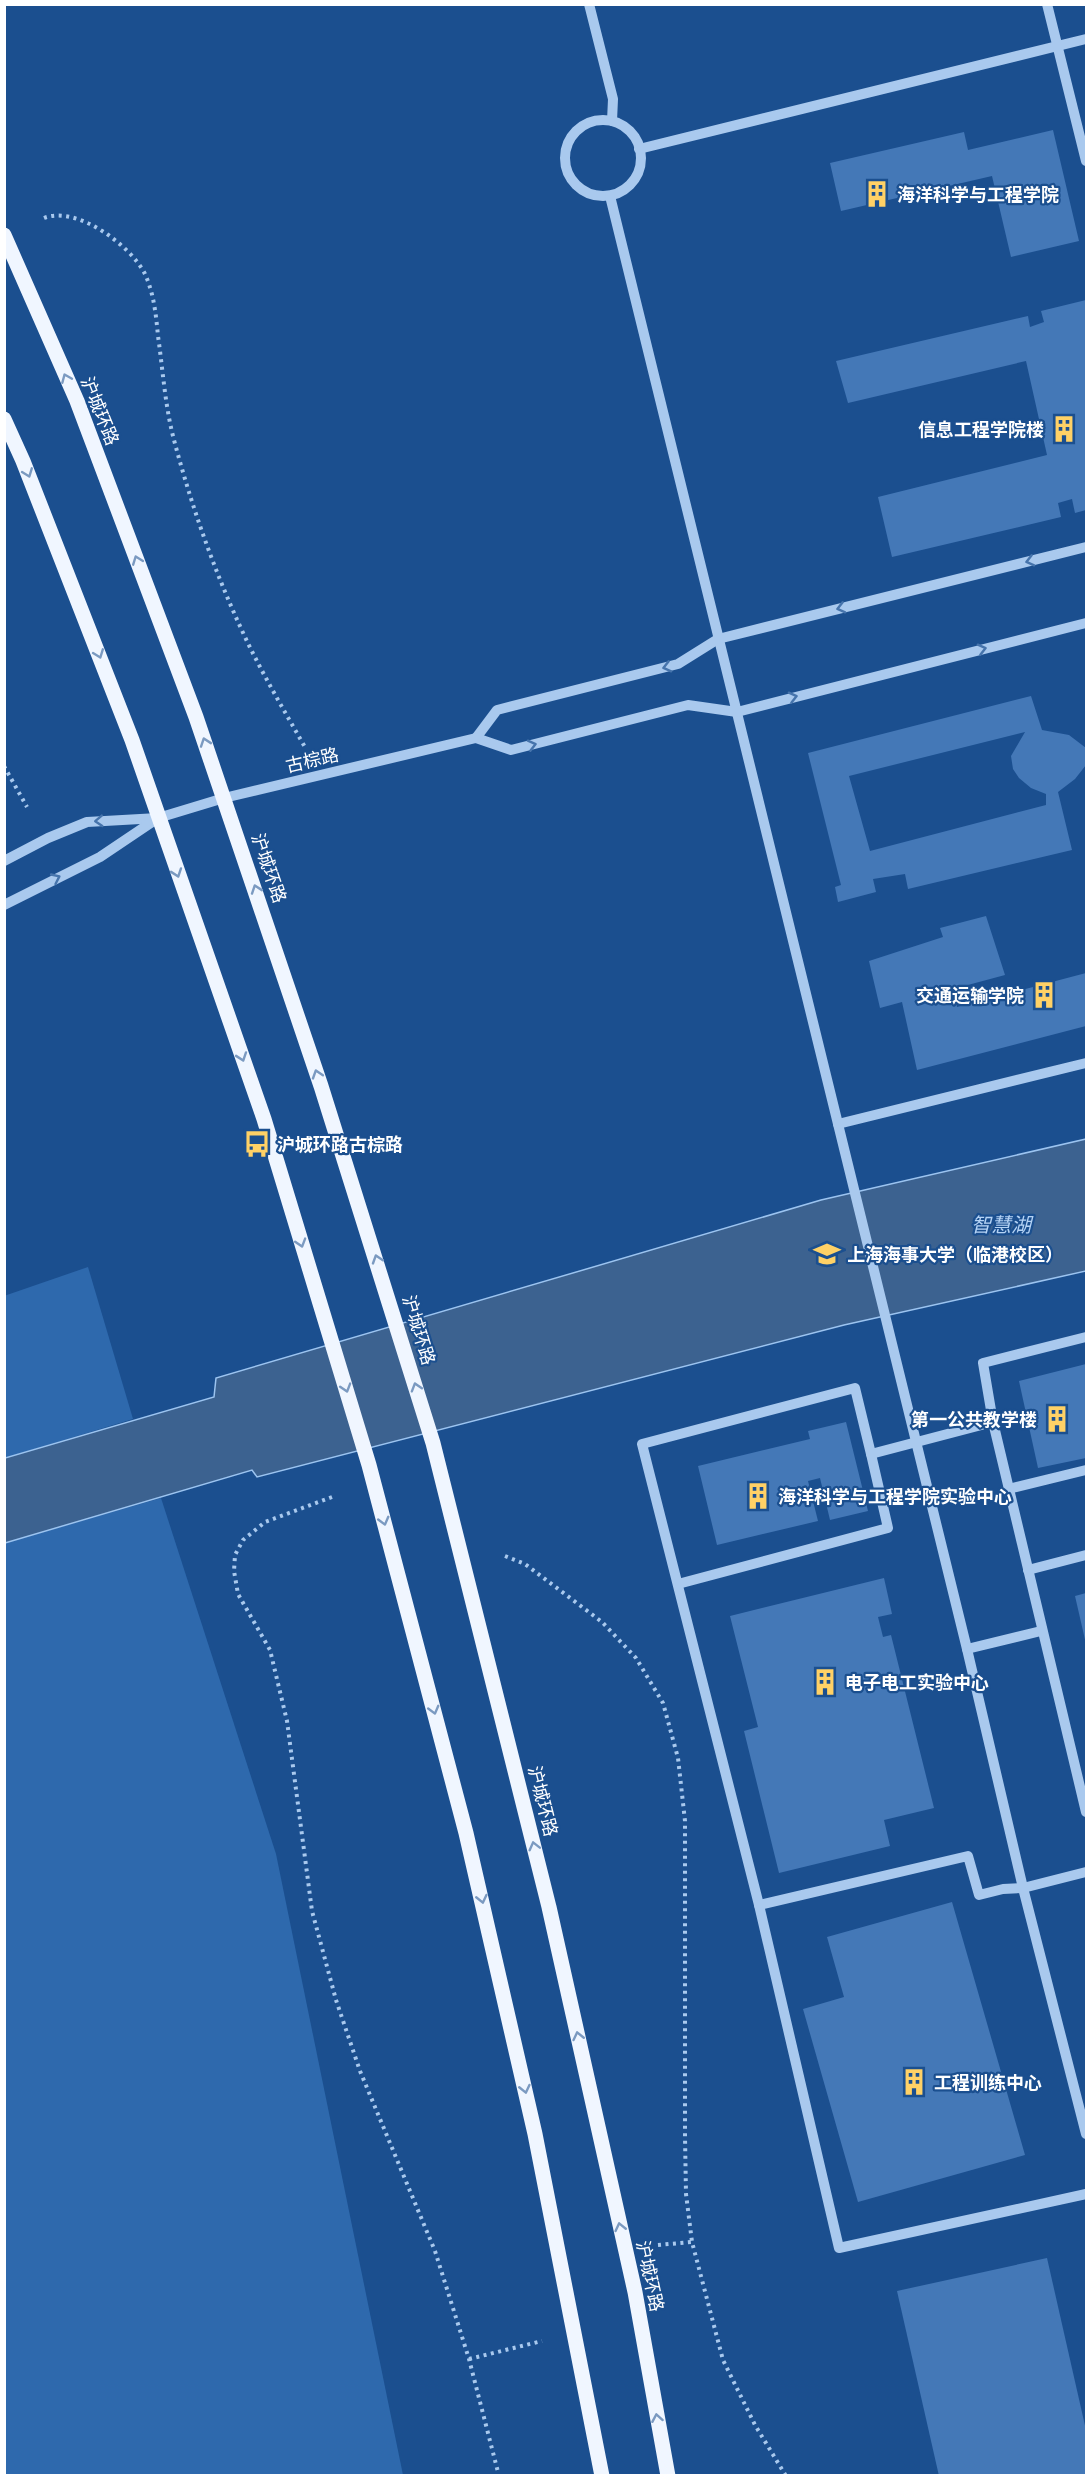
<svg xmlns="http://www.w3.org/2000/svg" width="1091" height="2480" font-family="'Asap Condensed','Noto Sans SC',sans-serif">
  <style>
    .green { fill: #2e69ad }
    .water { fill: #3c6290; stroke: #9cc4f0; stroke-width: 1.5 }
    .building { fill: #4478b7; fill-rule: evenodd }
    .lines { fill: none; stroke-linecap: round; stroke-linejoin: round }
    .path { stroke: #a9c9ee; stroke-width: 4; stroke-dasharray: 3 4.5; stroke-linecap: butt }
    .minor { stroke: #a9c9ee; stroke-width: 10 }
    .major { stroke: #f0f6ff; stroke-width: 15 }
    .oneway { stroke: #7b9ac1 }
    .oneway2 { stroke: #4674ac }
    .labels { text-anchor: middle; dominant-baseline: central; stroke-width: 4.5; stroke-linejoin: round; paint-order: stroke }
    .poi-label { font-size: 18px; font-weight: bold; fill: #fff; stroke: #1b4f8f; text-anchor: start }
    .street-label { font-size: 18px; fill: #fff; stroke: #1b4f8f }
    .water-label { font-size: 20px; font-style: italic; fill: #b5d3f5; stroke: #1b4f8f }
  </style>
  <rect width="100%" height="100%" fill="#1b4f8f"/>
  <g class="green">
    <polygon points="88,1267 133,1419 5,1458 4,1296"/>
    <polygon points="161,1498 276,1854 403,2475 5,2476 5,1543"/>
  </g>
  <polygon class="water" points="1086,1139 1086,1271 844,1325 257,1477 252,1470 5,1543 5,1458 214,1397 216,1378 821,1200"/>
  <g class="building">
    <polygon points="1053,130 1079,241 1011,257 992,176 841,211 830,163 964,132 968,150"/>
    <polygon points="1086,300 1086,510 1075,513 1072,499 1058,503 1061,517 892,557 878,497 1047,455 1026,361 848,403 836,361 1028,316 1030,327 1044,322 1041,311"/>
    <path d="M 1031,696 L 1042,730 L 1069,735 L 1086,748 L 1086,765 L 1075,779 L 1058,792 L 1072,850 L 908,889 L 905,874 L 873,879 L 876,892 L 838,902 L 835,887 L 841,885 L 808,753 ZM 1025,732 L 1011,756 L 1013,769 L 1019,778 L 1031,788 L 1046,794 L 1046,805 L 870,851 L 849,776 Z"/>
    <polygon points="986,916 1005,975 953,989 957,1007 1086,973 1086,1026 917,1070 902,1002 880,1008 869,961 943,937 940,928"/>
    <polygon points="1086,1364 1086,1458 1038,1468 1019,1381"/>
    <polygon points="846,1422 868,1511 830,1520 820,1478 808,1481 818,1521 717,1545 698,1466 810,1439 808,1431"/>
    <polygon points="884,1578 892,1614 878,1617 883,1637 891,1635 934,1808 884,1820 890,1846 779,1873 744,1731 758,1727 730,1616"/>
    <polygon points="1086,1593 1086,1644 1075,1596"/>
    <polygon points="952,1902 1025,2155 858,2202 803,2009 844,1997 827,1937"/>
    <polygon points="1047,2258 1086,2430 1086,2476 939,2476 897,2291"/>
  </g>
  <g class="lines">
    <g class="path">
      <path d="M 44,218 C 77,205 131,246 145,274 C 154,294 156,315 158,336 C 163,371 165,406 174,440 C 192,508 215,573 245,637 C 263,675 285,712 306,749"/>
      <polyline points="4,766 27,807"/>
      <polyline points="332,1497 265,1522 243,1540 235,1555 234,1571 238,1594 270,1650 287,1721 312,1911 336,2000 360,2071 435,2251 469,2359 499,2476"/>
      <polyline points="505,1556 525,1564 602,1622 636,1658 663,1703 678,1758 685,1821 685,2137 686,2194 692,2242 723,2360 755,2425 786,2476"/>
      <polyline points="658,2245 692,2242"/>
      <polyline points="469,2359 542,2341"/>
    </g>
    <g class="minor">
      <polyline points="589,4 613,99 612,121"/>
      <polyline points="1047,4 1086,161"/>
      <circle cx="603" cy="158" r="38"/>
      <polyline points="639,149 1086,39"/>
      <polyline points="610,196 967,1649 1023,1888 1086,2134"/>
      <polyline points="476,738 497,710 678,664 718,639 1086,547"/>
      <polyline points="476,738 511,750 688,705 737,712 1086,623"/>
      <polyline points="4,861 48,838 87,822 158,818 224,798 476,738"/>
      <polyline points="4,905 100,857 158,818"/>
      <polyline points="838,1124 1086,1063"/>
      <polyline points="993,1422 983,1363 1086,1337"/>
      <polyline points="1008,1489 1086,1470"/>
      <polyline points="1028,1570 1086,1555"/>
      <polyline points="678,1584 888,1528 871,1454"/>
      <polyline points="967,1649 1041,1631"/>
      <polyline points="1086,1812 993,1422 871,1454 855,1388 642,1444 759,1905 839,2248 1086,2194"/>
      <polyline points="759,1905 968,1856 979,1895 1003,1889 1023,1888 1086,1872"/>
    </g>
    <g class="major">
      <polyline points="4,235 77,401 196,717 321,1086 433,1443 549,1907 635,2292 668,2476"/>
      <polyline points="4,419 23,461 132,740 264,1119 369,1465 466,1833 535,2134 602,2476"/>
    </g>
  </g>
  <defs><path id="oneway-chevron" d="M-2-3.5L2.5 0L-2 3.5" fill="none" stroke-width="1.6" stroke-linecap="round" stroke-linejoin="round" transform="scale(1.5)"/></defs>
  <g class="oneway">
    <use href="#oneway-chevron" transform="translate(66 378) rotate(-113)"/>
    <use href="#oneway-chevron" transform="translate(28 473) rotate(69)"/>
    <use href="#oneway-chevron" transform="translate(137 560) rotate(-111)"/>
    <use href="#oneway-chevron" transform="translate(99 654) rotate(69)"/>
    <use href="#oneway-chevron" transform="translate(205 742) rotate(-109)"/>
    <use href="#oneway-chevron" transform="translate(177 873) rotate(71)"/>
    <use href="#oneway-chevron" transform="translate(256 889) rotate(-109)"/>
    <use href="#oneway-chevron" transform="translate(242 1057) rotate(71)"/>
    <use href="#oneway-chevron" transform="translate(317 1074) rotate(-108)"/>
    <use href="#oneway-chevron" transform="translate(301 1243) rotate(73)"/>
    <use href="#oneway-chevron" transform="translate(377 1259) rotate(-108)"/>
    <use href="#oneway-chevron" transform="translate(416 1387) rotate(-107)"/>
    <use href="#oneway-chevron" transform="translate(346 1388) rotate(73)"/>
    <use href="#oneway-chevron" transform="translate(384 1521) rotate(75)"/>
    <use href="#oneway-chevron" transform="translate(434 1710) rotate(75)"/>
    <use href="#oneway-chevron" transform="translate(534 1846) rotate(-104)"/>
    <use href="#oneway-chevron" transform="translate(482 1899) rotate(77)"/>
    <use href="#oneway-chevron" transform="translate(578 2036) rotate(-103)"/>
    <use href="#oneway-chevron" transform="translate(525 2089) rotate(77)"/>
    <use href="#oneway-chevron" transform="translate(620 2227) rotate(-103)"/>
    <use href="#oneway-chevron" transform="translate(657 2418) rotate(-100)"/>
  </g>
  <g class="oneway2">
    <use href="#oneway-chevron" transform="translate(1030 561) rotate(166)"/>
    <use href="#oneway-chevron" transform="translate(841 608) rotate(166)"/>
    <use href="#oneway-chevron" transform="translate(982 649) rotate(-14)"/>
    <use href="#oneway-chevron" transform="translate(667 667) rotate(166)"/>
    <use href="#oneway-chevron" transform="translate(793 697) rotate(-14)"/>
    <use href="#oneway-chevron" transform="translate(532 745) rotate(-14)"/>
    <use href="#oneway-chevron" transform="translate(99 821) rotate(177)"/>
    <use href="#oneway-chevron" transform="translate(56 878) rotate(-25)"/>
  </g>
  <defs>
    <symbol id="building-bare" viewBox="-9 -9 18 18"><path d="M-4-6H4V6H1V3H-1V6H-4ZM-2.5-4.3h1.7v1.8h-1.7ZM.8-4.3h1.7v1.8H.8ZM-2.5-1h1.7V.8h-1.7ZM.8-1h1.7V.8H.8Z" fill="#ffd166" stroke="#1b4f8f" stroke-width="2.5" paint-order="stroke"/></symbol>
    <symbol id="bus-bare" viewBox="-9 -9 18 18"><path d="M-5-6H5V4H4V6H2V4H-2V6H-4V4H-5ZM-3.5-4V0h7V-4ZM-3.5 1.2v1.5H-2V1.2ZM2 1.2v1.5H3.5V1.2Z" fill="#ffd166" stroke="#1b4f8f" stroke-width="2.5" paint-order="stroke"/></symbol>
    <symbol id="university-bare" viewBox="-9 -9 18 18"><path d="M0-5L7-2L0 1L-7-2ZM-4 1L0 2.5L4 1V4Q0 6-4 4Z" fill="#ffd166" stroke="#1b4f8f" stroke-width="2.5" paint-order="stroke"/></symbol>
  </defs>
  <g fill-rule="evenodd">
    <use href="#building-bare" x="858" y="175" width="38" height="38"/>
    <use href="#building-bare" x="1045" y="410" width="38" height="38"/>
    <use href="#building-bare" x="1025" y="976" width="38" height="38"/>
    <use href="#bus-bare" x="238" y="1125" width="38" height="38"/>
    <use href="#university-bare" x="808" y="1235" width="38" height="38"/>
    <use href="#building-bare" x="1038" y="1400" width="38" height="38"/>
    <use href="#building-bare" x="739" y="1477" width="38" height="38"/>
    <use href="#building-bare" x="806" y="1663" width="38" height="38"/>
    <use href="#building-bare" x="895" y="2063" width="38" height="38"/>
  </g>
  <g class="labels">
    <g class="poi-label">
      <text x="897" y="194">海洋科学与工程学院</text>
      <text x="1044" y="429" text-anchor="end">信息工程学院楼</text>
      <text x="1024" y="995" text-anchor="end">交通运输学院</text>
      <text x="277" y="1144">沪城环路古棕路</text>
      <text x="847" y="1254">上海海事大学（临港校区）</text>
      <text x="1037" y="1419" text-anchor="end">第一公共教学楼</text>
      <text x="778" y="1496">海洋科学与工程学院实验中心</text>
      <text x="845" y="1682">电子电工实验中心</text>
      <text x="934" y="2082">工程训练中心</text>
    </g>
    <g class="street-label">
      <text transform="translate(100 411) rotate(68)">沪城环路</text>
      <text transform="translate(312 760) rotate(-13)">古棕路</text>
      <text transform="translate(269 868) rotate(71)">沪城环路</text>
      <text transform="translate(419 1330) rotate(73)">沪城环路</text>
      <text transform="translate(543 1801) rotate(76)">沪城环路</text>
      <text transform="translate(650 2276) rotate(78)">沪城环路</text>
    </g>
    <g class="water-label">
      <text x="1001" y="1224">智慧湖</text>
    </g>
  </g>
  <rect width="1091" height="2480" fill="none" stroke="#ffffff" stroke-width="12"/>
</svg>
